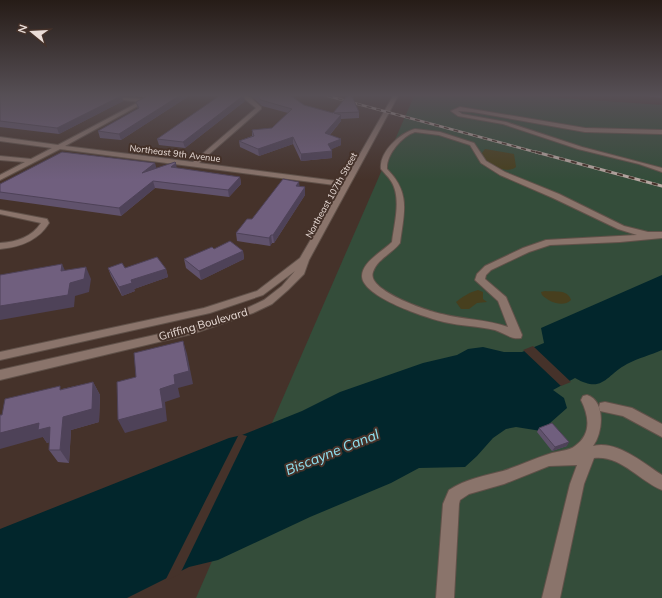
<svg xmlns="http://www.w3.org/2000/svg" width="662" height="598" font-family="Mulish,sans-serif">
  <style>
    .green { fill: #344d3a }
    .sand { fill: #473f1e }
    .water { fill: #02262c }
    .pier { fill: #45322a }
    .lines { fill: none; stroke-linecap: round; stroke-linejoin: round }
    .minor-casing { stroke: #605149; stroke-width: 2 }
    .minor { fill: #8a746b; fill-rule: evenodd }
    .rail-far1-casing { stroke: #b5a6a0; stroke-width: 2.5 }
    .rail-casing { stroke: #b5a6a0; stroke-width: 3 }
    .rail-far1 { stroke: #45322a; stroke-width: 1.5; stroke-dasharray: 5; stroke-linecap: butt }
    .rail { stroke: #45322a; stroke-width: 2; stroke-dasharray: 6; stroke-linecap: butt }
    .wall { fill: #60526c }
    .shaded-wall { fill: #4e4258 }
    .building { fill: #705f7e; stroke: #4e4258 }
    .labels { text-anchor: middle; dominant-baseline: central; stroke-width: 4; stroke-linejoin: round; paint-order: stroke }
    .far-street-label { font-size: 9px; fill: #eaddd8; stroke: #45322a }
    .street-label { font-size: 11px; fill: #eaddd8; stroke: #45322a }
    .near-water-label { font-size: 14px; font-style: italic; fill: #90e1f1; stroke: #45322a }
  </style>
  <rect width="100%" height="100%" fill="#45322a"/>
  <polygon class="green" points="414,96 534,96 662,105 662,598 196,598"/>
  <g class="sand">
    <path d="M 485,149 L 514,154 L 516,167 C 506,175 485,164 482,153 Z"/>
    <path d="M 478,290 L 483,292 L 483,299 L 487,302 L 477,303 L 469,309 L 461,309 L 456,302 C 462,297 470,292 478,290 Z"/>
    <path d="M 545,291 C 554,292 568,289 571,300 C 563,308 549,302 542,295 L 541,292 Z"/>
  </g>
  <path class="water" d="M 662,275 L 662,350 C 651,355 638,358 627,364 C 605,376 603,394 575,378 L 553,390 L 564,398 L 567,408 L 541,431 L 516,427 L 506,429 L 493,438 L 477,456 L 465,467 L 419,468 L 391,483 L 310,517 L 218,560 L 189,567 L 127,598 L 0,598 L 0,529 L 229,438 L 242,435 L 302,411 L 340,392 L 423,363 L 457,355 L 468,349 L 483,347 L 504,352 L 522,352 L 544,343 L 541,328 Z"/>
  <g class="pier">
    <polygon points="533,346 571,382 561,386 523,350"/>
    <polygon points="239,434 247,436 180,574 165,581"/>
  </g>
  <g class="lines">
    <defs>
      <g id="minor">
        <polygon points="96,96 144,99 150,96 156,96 65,146 193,162 256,108 241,96 250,97 261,107 261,109 199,163 344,182 393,96 398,96 309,260 304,274 288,290 272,304 253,313 192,334 0,380 0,370 190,327 245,309 264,300 282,286 295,271 263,295 210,313 0,360 0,352 204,308 257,291 300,258 342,186 60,149 0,180 0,175 25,162 0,160 0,156 31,159 52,148 0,141 0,137 58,145 139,102"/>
        <polygon points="460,107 585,128 662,130 662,134 585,132 473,112 458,111 462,114 506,122 582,147 662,168 662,172 639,164 578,149 503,124 458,116 451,111"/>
        <path d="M 415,129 L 440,132 L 474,143 L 486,161 L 505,172 L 559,194 L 624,226 L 648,232 L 662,232 L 662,238 L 620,242 L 550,245 L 529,252 L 491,270 L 486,275 L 485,279 L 506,297 L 522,335 L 521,338 C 512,340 504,333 495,330 C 479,326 461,326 444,322 C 427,318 362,297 362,276 C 362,262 383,251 392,242 C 394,224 402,198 391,181 C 388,176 384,173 381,169 C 379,152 400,133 415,129 ZM 415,132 L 439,135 L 470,145 L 481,163 L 500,175 L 553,198 L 618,229 L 637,235 L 546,240 L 523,248 L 485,266 L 477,274 L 475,280 L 498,301 L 508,327 C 487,319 464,320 442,314 C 427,311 366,290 373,272 C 377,259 393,253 400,243 C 404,212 411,193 387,169 C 386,155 402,136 415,132 Z"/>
        <path d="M 0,210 L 47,219 L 49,223 C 38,241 20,247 0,249 L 0,243 C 16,242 32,237 41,223 L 0,214 Z"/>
        <path d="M 587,395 C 606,401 603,433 593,446 C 617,440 643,463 662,475 L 662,490 C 639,481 621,455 594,458 L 584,484 L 560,598 L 542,598 L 570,484 L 577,465 L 549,466 L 504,484 L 469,494 L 460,500 L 459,504 L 454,598 L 436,598 L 443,504 L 449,490 C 466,479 484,476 503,471 C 519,466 533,459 549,454 C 557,451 569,451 575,446 C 592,434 589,416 581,400 L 583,396 Z"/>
        <polygon points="605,402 632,408 660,423 662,424 662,437 623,416 600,411 599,407 600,403"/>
      </g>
    </defs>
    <use href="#minor" class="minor-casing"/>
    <use href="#minor" class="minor"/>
    <defs>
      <polyline id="rail-far1" points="328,96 539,153"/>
      <polyline id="rail" points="536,152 662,186"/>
    </defs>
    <use href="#rail-far1" class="rail-far1-casing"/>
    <use href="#rail" class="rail-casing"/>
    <use href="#rail-far1" class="rail-far1"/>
    <use href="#rail" class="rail"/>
  </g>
  <g class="wall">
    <polygon points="0,96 122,96 123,101 59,134 0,127"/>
    <polygon points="124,96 146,96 144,97"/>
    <polygon points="147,96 189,96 121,140 100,138 98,131 138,109 136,102"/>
    <polygon points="251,96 291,96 304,105 333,113 359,112 359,118 341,119 341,121 330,135 341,139 341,145 331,149 332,158 301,161 293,144 259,156 240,147 239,141 252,136 252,130 272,128 288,113 262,106"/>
    <polygon points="643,96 662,96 662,98"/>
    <polygon points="245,101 185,148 159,145 157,139"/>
    <polygon points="156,168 177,168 240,177 241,184 229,197 155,188 121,216 0,199 0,184"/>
    <polygon points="300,186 305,187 305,195 274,243 272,243 270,246 237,241 236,233 252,219"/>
    <polygon points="214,249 243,251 244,259 201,280 186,268 184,259"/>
    <polygon points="108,268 166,269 168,277 134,289 135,291 122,296 111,276"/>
    <polygon points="93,382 100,395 99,422 71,430 69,463 58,462 49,450 49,442 47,443 43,437 62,389"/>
    <polygon points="539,428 567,446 552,451 537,432"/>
  </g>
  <g class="shaded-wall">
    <polygon points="121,96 122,96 123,101 59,134 57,128"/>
    <polygon points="179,96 189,96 121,140 119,134"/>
    <polygon points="243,96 244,96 245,101 185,148 183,142"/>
    <polygon points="341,115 341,121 326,139 325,133"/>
    <polygon points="293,137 293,144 259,156 258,149"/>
    <polygon points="341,139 341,145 328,151 328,144"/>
    <polygon points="332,151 332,158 301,161 301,154"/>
    <polygon points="155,163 157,170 142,173"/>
    <polygon points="176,163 177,170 171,167"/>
    <polygon points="240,177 241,184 229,197 228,190"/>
    <polygon points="153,181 155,188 121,216 119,208"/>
    <polygon points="299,182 300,189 296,186"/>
    <polygon points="305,187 305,195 274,243 273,235"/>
    <polygon points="271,235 272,243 270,246 269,238"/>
    <polygon points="243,251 244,259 201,280 199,271"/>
    <polygon points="62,264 68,277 61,271"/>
    <polygon points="86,267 91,279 89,292 75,296 74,307 0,320 0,306 70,283"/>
    <polygon points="166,269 168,277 134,289 135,291 122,296 119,287 131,280"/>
    <polygon points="183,341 187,354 193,384 178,388 180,397 165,402 167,421 125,433 118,420 160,389 174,375"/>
    <polygon points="93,382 100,395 99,422 71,430 69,463 60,450 63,417"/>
    <polygon points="39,423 50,427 58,440 47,443 43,437 0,449 0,433"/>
    <polygon points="569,442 567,446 552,451 555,447"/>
  </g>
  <g class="building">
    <polygon points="0,96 121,96 57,128 0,121"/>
    <polygon points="147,96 179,96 119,134 98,131 139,108 136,102"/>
    <polygon points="219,96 243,96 183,142 157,139"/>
    <polygon points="257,96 291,96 304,105 333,113 347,96 352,96 359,112 334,113 341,115 325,133 341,139 328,144 332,151 301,154 293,137 258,149 239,141 254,136 252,130 272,128 292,109 261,100"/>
    <polygon points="62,152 155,163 142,173 175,162 176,163 171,167 240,177 228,190 153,181 119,208 0,192 0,184"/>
    <polygon points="283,179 299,182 296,186 305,187 273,235 271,235 269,238 236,233 247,219 252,219"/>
    <polygon points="230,241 243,251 199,271 184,259 212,247 214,249"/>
    <polygon points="157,257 166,269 131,280 132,283 119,287 108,268 122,263 125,268"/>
    <polygon points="62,264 61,271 86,267 84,279 70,283 68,295 0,306 0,275"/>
    <polygon points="183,341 189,371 174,375 175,384 160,389 163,408 118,420 117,382 136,377 134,353"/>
    <polygon points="93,382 92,409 63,417 60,450 49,450 50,427 38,430 39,423 0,433 0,415 2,415 5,399 60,386 60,390"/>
    <polygon points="552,423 569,442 555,447 539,428"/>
  </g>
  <linearGradient id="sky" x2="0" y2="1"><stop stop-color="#261c17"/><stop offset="0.53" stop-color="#564f55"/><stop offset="1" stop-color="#564f55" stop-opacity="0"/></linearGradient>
  <rect width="662" height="180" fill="url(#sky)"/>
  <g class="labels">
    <g class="far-street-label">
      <text transform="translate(175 153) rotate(7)">Northeast 9th Avenue</text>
      <text transform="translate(331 195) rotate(-61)">Northeast 107th Street</text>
    </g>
    <g class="street-label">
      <text transform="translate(203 324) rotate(-16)">Griffing Boulevard</text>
    </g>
    <g class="near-water-label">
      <text transform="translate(332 452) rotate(-22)">Biscayne Canal</text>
    </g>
  </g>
  <g transform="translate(32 32) rotate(288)" stroke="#45322a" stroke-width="3" paint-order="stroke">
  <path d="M0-3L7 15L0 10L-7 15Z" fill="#eaddd8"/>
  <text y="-6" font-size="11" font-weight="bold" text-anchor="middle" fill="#eaddd8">N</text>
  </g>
</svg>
